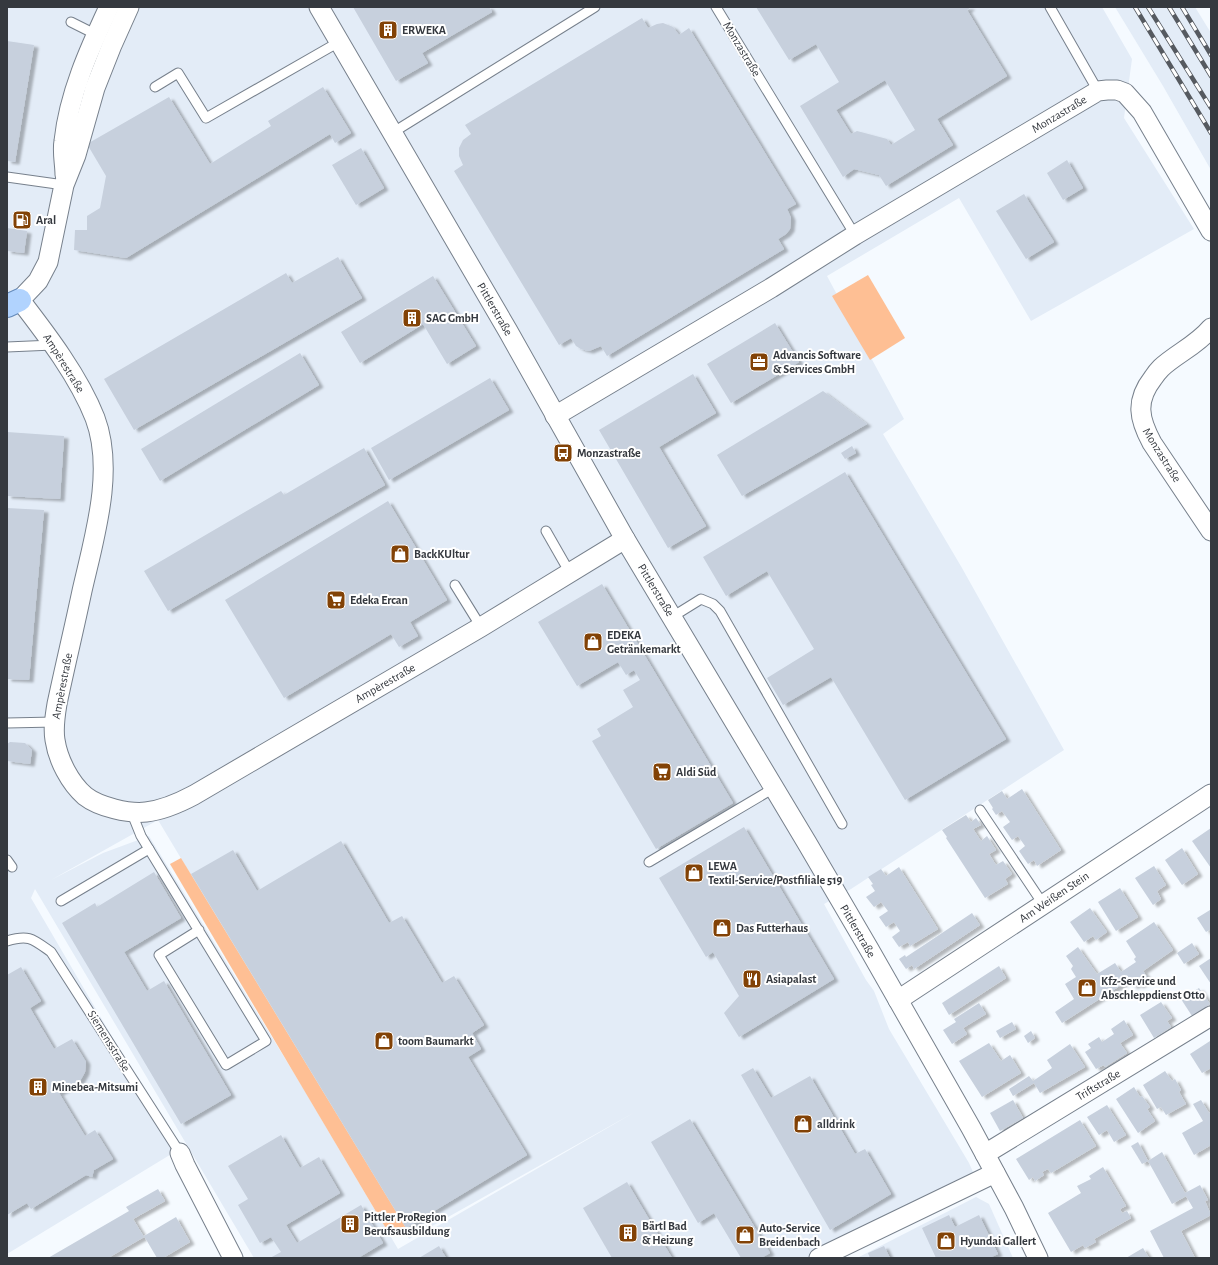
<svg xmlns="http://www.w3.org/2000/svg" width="1218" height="1265" font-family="'Alegreya Sans',sans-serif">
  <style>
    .built { fill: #e3ecf7; fill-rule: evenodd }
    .green { fill: #febf94 }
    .building { fill: #c7d0dd; fill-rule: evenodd; filter: url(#shadow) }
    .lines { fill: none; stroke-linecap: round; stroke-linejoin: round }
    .service-casing { stroke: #77808c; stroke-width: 11 }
    .minor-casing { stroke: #77808c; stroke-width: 21 }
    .primary-casing { stroke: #648aba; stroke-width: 24 }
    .service { stroke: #fff; stroke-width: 9 }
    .minor { stroke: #fff; stroke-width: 19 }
    .primary { stroke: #b1d3fe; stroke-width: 22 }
    .rail-casing { stroke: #565a60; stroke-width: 4.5 }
    .rail { stroke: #fff; stroke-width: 3; stroke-dasharray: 9; stroke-linecap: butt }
    .labels { text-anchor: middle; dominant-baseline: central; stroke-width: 4; stroke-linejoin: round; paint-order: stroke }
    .poi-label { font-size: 12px; font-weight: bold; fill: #35393f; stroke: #fff; text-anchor: start }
    .street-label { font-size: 12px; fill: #35393f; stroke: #fff }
  </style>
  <defs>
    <filter id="shadow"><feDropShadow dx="4.5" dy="2.5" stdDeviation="1" flood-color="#0004"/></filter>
  </defs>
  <rect width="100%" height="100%" fill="#f5faff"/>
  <g class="built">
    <path d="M 7,7 L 1102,7 L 1132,59 L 1124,118 L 1194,229 L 1031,321 L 959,198 L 827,276 L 904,419 L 883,434 L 962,568 L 1064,750 L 851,889 L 824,904 L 866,980 L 874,991 L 889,1029 L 969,1163 L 978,1183 L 820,1258 L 254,1258 L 35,889 L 31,898 L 180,1153 L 178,1150 L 7,1254 ZM 158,820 L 409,1239 L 635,1112 L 398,1249 L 300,1083 L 149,836 L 103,853 L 51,880 Z"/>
    <polygon points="1115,7 1195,7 1211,33 1211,170 1163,86"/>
    <polygon points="976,1197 989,1204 1013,1258 857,1258"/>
  </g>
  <g class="green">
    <polygon points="868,275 905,338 870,360 832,296"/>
    <polygon points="181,858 406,1228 391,1237 170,864"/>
  </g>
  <g class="building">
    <polygon points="353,7 489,7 492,12 422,53 428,63 396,81"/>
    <path d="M 756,7 L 971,7 L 967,10 L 1007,76 L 937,119 L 953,145 L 886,186 L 879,175 L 854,169 L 843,177 L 800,106 L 839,82 L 816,44 L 789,60 ZM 885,80 L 915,130 L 891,145 L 887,139 L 857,131 L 851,134 L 836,110 Z"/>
    <polygon points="642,18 648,28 657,24 663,23 673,27 679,35 689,28 796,204 787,209 791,218 790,229 786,234 778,239 784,249 607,356 601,346 589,351 581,349 576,346 571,338 559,345 454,171 463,165 459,156 459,148 463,140 471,134 465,125"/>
    <polygon points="7,41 34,45 15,162 7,161"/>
    <polygon points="323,87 351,133 335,143 330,134 126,258 74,250 75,230 87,230 87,216 100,208 106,176 87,144 169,97 210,164 271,126 268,121"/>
    <polygon points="361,148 384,188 356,205 332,165"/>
    <polygon points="1067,160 1083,188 1063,200 1047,173"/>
    <polygon points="1024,194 1054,242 1026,259 996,211"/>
    <polygon points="7,228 27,231 24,253 7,251"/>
    <polygon points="338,257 362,298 134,430 104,379 286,273 292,283"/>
    <polygon points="433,276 476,346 447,364 423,324 360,363 341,332"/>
    <polygon points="775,323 799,362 731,403 707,364"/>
    <polygon points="300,353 319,385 160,481 141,449"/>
    <polygon points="693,374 716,413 659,447 706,526 668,548 599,430"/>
    <polygon points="490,378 509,410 389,480 371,448"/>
    <polygon points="823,391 867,424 742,496 717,455"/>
    <polygon points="7,432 64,436 60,499 7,496"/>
    <polygon points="852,446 856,453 845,459 841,453"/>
    <polygon points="364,448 385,485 168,611 144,571 281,491 284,495"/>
    <polygon points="845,472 1006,739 905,800 831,677 783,705 767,678 814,649 767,571 726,596 703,557"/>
    <polygon points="388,501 447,600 410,622 418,636 399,647 391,634 284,698 225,600"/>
    <polygon points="7,508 44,510 29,680 7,679"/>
    <polygon points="602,584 733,803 656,849 592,741 601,736 597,729 633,707 623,690 640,680 634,670 626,675 618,662 577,686 538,622"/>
    <polygon points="10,742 25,743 32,750 30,764 7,761 7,744"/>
    <polygon points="1022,789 1061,850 1037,866 1034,860 1028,864 1019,851 1025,846 1018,836 1012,840 1003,827 1010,822 1002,811 996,815 992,809 993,808 988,800 1002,791 1007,799"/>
    <polygon points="966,815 971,822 976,818 981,825 973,829 981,841 987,836 996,850 989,854 996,865 1003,861 1012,874 1005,879 1008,884 985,898 946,838 947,837 942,830"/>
    <polygon points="744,827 834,979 739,1037 724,1013 739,996 713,952 706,957 659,878"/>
    <polygon points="1211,828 1211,868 1192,841"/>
    <polygon points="341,841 389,923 402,916 442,983 454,976 484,1025 472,1033 481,1049 468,1057 527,1155 406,1228 191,874 233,850 257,891"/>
    <polygon points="1182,848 1198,874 1182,885 1165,860"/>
    <polygon points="1154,866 1166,885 1157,891 1161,899 1153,905 1135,878"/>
    <polygon points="899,867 938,929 910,946 908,942 899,947 892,937 900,931 894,922 886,927 879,917 888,911 881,902 874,907 866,897 875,891 871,885 873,884 868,877 881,869 886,876"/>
    <polygon points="154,872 181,918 124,952 147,991 164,981 231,1095 181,1124 62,923 95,903 97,907"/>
    <polygon points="1120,888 1138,917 1116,931 1098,902"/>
    <polygon points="1090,908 1107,932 1096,940 1093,936 1084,942 1070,922"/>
    <polygon points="1210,910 1211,929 1206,932 1197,918"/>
    <polygon points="972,913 980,925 914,969 912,965 906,969 899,959 905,955 906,957"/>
    <polygon points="1154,922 1173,950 1143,971 1149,980 1139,986 1137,984 1133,987 1129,980 1062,1023 1055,1012 1074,999 1065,984 1076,977 1071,969 1073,966 1066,956 1078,947 1097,974 1115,963 1121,972 1136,962 1134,959 1136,957 1126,941"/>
    <polygon points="1192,943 1199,954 1184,964 1177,953"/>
    <polygon points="1211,958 1211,984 1199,966"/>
    <polygon points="999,966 1006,978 949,1015 942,1003"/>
    <polygon points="21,967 41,1001 30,1008 54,1049 72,1039 86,1062 85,1072 80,1081 59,1093 85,1136 95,1130 113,1159 94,1170 92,1177 86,1175 31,1209 27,1203 7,1215 7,975"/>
    <polygon points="1199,988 1210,1004 1192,1016 1181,999"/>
    <polygon points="1161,1002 1172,1018 1167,1021 1171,1027 1154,1038 1140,1015"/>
    <polygon points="979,1003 986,1014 963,1028 967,1034 952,1044 943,1030 956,1022 954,1019"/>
    <polygon points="1124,1020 1133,1035 1120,1043 1127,1053 1105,1067 1104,1065 1096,1069 1085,1052 1091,1048 1088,1044 1099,1037 1102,1042 1114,1034 1111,1029"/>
    <polygon points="1012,1022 1016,1029 1000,1038 996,1031"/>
    <polygon points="1031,1031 1035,1038 1028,1043 1024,1036"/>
    <polygon points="1210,1041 1211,1043 1211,1068 1202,1073 1190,1054"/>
    <polygon points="989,1043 1001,1061 1010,1055 1021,1073 982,1097 959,1061"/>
    <polygon points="1070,1044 1085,1067 1040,1093 1034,1083 1013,1096 1009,1089 1029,1076 1033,1081 1052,1068 1047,1060"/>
    <polygon points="753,1068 771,1098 810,1076 855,1154 865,1149 891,1194 830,1230 741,1075"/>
    <polygon points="1165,1071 1172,1081 1175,1079 1181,1090 1179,1092 1186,1104 1166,1115 1161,1107 1157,1109 1143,1085"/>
    <polygon points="1134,1087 1140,1097 1142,1096 1150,1107 1147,1109 1155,1121 1138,1133 1116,1099"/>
    <polygon points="1013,1100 1023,1118 1000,1131 990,1113"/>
    <polygon points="1201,1100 1209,1113 1211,1112 1211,1145 1194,1155 1182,1133 1203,1121 1193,1104"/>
    <polygon points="1107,1105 1126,1135 1114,1142 1107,1130 1099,1135 1087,1117"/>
    <polygon points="690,1119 770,1253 761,1258 741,1258 714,1213 698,1223 651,1142"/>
    <polygon points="1080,1120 1096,1146 1051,1173 1048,1169 1042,1172 1044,1175 1035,1181 1033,1177 1029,1180 1016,1159"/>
    <polygon points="281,1135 300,1168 319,1157 340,1193 286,1225 297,1243 361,1205 383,1243 358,1258 270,1258 281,1252 271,1237 260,1243 238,1205 248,1199 228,1166"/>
    <polygon points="1138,1142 1148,1161 1142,1164 1131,1146"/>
    <polygon points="1162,1152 1185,1193 1200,1185 1208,1200 1205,1201 1211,1215 1181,1231 1195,1258 1164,1258 1150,1231 1193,1208 1186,1196 1172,1204 1148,1161"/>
    <polygon points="1103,1167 1126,1206 1120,1209 1122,1213 1127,1211 1131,1218 1094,1239 1096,1242 1085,1248 1083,1245 1071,1252 1048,1213 1081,1193 1077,1186 1091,1179 1089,1176"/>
    <polygon points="627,1182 672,1258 612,1258 583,1208"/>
    <polygon points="158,1189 165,1201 133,1219 144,1237 108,1258 48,1258 129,1211 126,1207"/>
    <polygon points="949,1215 955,1227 979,1215 998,1254 989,1258 936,1258 922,1228"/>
    <polygon points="176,1217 190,1242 163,1258 157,1258 144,1236"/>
    <polygon points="439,1246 446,1258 419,1258"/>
    <polygon points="884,1246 890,1258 870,1258 868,1253"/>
    <polygon points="1143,1248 1149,1258 1126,1258"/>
  </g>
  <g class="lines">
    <defs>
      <g id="service">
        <polyline points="716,7 855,235"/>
        <polyline points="1050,7 1098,91"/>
        <polyline points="71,22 89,31 97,33"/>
        <polyline points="155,87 178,73 206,118 339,42"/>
        <polyline points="392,133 595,7"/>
        <polyline points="7,177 64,185"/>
        <polyline points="7,347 53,345"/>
        <polyline points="546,531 570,573"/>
        <polyline points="455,585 481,627"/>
        <polyline points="672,617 701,599 713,604 720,611 842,824"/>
        <polyline points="7,723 55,722"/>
        <polyline points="980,810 1043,904"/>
        <polyline points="131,811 141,836 266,1041 226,1065 159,955 199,930"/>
        <polyline points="7,860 12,867"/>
        <polyline points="649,862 774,788"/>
        <polyline points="61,901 149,849"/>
        <path d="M 7,941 C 29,934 33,939 51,952 L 180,1153"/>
      </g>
      <g id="minor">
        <path d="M 129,7 L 112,45 L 95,88 L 76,155 L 64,185 L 48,262 L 38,281 L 20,300 C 47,335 79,377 95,418 C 115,471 94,538 82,591 C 74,629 65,666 57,704 C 55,716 53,728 55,740 C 58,760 70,783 85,796 C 99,807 129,814 146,812 C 164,810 179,803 194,795 L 481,627 L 625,539"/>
        <polyline points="319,7 508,331 625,539 807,843 869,949 971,1128 1014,1208 1038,1258"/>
        <path d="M 65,175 C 65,164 62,152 64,141 C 69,94 89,50 109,7"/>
        <path d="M 1211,328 C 1197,345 1176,354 1161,368 C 1158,371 1155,375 1153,378 C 1135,401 1139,419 1152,443 L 1211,531"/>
        <polyline points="555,416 771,288 855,235 1098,91 1107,90 1117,90 1125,93 1142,112 1211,231"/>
        <polyline points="898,1000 1211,794"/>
        <polyline points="180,1153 185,1165 233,1258"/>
        <polyline points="985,1154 1211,1016"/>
        <polyline points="819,1258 995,1173"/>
      </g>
      <polyline id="primary" points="7,306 20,300"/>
    </defs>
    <use href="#service" class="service-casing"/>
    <use href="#minor" class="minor-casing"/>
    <use href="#primary" class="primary-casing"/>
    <use href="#service" class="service"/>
    <use href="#minor" class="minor"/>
    <use href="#primary" class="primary"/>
    <defs>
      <g id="rail">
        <polyline points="1135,7 1211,133"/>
        <polyline points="1148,7 1211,108"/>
        <polyline points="1169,7 1211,76"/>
        <polyline points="1182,7 1211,55"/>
      </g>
    </defs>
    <use href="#rail" class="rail-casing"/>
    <use href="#rail" class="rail"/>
  </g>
  <defs>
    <symbol id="building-square" viewBox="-11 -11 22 22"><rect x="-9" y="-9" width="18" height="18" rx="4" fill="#824206" stroke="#fff"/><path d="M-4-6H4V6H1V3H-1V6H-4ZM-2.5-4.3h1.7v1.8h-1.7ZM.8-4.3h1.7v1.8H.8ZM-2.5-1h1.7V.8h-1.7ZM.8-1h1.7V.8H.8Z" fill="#fff"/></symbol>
    <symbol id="fuel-square" viewBox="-11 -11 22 22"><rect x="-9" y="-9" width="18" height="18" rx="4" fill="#824206" stroke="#fff"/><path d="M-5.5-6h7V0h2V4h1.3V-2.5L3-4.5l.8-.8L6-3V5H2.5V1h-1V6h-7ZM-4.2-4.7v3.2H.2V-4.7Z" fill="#fff"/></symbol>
    <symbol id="office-square" viewBox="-11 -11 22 22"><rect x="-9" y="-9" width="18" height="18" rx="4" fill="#824206" stroke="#fff"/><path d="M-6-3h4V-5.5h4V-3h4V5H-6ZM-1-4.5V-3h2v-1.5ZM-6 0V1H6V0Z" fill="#fff"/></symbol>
    <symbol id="bus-square" viewBox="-11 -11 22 22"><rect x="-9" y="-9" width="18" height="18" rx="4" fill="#824206" stroke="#fff"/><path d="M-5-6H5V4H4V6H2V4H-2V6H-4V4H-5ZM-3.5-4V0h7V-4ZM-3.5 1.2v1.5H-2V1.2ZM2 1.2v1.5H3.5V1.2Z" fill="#fff"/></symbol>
    <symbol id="shop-square" viewBox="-11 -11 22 22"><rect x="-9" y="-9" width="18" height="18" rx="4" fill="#824206" stroke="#fff"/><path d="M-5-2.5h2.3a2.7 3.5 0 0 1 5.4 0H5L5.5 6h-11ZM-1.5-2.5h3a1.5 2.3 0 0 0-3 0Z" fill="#fff"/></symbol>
    <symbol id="supermarket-square" viewBox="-11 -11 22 22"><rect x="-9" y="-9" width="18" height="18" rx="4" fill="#824206" stroke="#fff"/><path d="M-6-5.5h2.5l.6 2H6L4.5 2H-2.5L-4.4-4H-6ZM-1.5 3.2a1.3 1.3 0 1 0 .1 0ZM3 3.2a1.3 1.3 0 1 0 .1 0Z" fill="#fff"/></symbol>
    <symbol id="restaurant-square" viewBox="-11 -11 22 22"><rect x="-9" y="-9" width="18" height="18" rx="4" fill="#824206" stroke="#fff"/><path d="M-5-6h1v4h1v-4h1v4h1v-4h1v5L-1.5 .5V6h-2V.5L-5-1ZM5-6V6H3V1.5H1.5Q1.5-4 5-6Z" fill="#fff"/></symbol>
  </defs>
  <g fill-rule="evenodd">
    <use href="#building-square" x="377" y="19" width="22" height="22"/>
    <use href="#fuel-square" x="11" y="209" width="22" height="22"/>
    <use href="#building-square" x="401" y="307" width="22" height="22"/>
    <use href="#office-square" x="748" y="351" width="22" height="22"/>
    <use href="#bus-square" x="552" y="442" width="22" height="22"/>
    <use href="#shop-square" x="389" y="543" width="22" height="22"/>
    <use href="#supermarket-square" x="325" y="589" width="22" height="22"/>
    <use href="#shop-square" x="582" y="631" width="22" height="22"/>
    <use href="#supermarket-square" x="651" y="761" width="22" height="22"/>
    <use href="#shop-square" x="683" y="862" width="22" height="22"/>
    <use href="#shop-square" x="711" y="917" width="22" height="22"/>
    <use href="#restaurant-square" x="741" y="968" width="22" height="22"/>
    <use href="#shop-square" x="1076" y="977" width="22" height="22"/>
    <use href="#shop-square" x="373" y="1030" width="22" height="22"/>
    <use href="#building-square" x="27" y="1076" width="22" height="22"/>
    <use href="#shop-square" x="792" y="1113" width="22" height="22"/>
    <use href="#building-square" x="339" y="1213" width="22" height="22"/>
    <use href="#building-square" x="617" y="1222" width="22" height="22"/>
    <use href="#shop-square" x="734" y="1224" width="22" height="22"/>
    <use href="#shop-square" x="935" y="1230" width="22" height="22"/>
  </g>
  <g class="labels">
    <g class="poi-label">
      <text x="402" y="30">ERWEKA</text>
      <text x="36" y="220">Aral</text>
      <text x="426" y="318">SAG GmbH</text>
      <text x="773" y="355">Advancis Software<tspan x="773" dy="14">&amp; Services GmbH</tspan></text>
      <text x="577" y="453">Monzastraße</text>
      <text x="414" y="554">BackKUltur</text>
      <text x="350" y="600">Edeka Ercan</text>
      <text x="607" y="635">EDEKA<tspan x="607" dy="14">Getränkemarkt</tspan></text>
      <text x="676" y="772">Aldi Süd</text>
      <text x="708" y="866">LEWA<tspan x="708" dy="14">Textil-Service/Postfiliale 519</tspan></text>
      <text x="736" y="928">Das Futterhaus</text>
      <text x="766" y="979">Asiapalast</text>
      <text x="1101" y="981">Kfz-Service und<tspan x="1101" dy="14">Abschleppdienst Otto</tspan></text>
      <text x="398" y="1041">toom Baumarkt</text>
      <text x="52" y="1087">Minebea-Mitsumi</text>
      <text x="817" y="1124">alldrink</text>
      <text x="364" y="1217">Pittler ProRegion<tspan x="364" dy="14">Berufsausbildung</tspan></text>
      <text x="642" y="1226">Bärtl Bad<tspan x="642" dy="14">&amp; Heizung</tspan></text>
      <text x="759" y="1228">Auto-Service<tspan x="759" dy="14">Breidenbach</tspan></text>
      <text x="960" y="1241">Hyundai Gallert</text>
    </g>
    <g class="street-label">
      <text transform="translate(742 49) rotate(59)">Monzastraße</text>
      <text transform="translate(1059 114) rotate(-31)">Monzastraße</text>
      <text transform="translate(495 309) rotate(60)">Pittlerstraße</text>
      <text transform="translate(64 363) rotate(58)">Ampèrestraße</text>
      <text transform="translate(1162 455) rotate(58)">Monzastraße</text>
      <text transform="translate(656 590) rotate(59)">Pittlerstraße</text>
      <text transform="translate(385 683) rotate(-30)">Ampèrestraße</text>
      <text transform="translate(62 686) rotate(-79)">Ampèrestraße</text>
      <text transform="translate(1054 897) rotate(-34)">Am Weißen Stein</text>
      <text transform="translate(858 931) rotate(60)">Pittlerstraße</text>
      <text transform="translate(109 1041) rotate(58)">Siemensstraße</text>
      <text transform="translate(1098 1085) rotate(-31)">Triftstraße</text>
    </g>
  </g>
  <rect width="1218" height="1265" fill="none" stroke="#35393f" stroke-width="16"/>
</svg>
